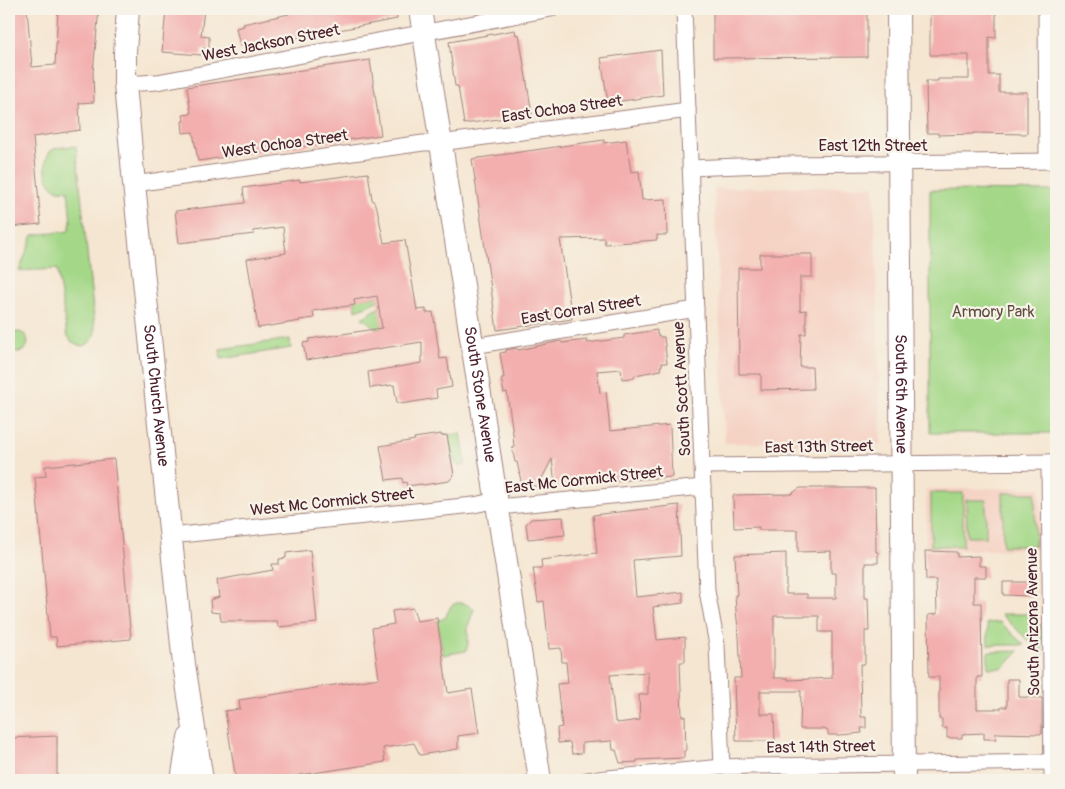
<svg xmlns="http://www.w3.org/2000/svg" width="1065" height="789" font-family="Pangolin,sans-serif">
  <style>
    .built { fill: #f5d2c3 }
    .green { fill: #a4d888; stroke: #777c5a }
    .building { fill: #f3afad; fill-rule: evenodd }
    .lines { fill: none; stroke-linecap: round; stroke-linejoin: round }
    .street-casing { stroke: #a0827e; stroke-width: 17 }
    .secondary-casing { stroke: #a0827e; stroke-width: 24 }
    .street { stroke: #fff; stroke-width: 15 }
    .secondary { stroke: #fff; stroke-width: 22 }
    .labels { text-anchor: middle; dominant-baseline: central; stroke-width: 4.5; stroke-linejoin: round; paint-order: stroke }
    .street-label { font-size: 16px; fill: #4a1f2b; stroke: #f7f3e8 }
    .park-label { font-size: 16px; fill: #604d42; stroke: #f7f3e8 }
  </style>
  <rect width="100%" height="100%" fill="#f7f3e8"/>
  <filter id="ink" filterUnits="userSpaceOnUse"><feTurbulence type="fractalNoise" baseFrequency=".02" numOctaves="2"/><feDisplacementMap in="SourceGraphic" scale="10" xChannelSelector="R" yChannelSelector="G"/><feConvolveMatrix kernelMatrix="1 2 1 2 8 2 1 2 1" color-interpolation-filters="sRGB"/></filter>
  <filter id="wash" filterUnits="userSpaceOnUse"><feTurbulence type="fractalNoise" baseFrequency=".0096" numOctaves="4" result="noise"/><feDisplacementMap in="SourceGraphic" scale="20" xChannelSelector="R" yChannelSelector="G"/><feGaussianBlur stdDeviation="1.12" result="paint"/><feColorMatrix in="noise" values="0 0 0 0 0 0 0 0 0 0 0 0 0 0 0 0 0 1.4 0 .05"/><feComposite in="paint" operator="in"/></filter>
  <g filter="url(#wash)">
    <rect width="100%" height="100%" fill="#f5e6d1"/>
    <g class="built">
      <polygon points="874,186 881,444 725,443 714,188"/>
      <polygon points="1040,488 1042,549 926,551 926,489"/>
    </g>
    <g class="green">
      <path d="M 76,146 L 95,329 C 95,339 91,344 81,346 L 72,342 L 67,335 L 57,269 L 19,271 L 33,235 L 69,231 L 71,222 L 68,190 C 64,190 59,191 56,189 C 44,183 42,157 52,150 C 59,146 69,147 76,146 Z"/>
      <polygon points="930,190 1056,191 1056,433 930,433"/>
      <polygon points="354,294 363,298 388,295 369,305 356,310"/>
      <polygon points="383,305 382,328 375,329 371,324 362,318"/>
      <circle cx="18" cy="342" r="10"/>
      <polygon points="290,339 291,348 221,359 220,349"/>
      <polygon points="461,433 466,465 459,466 456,464 455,460 453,460 449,435"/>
      <rect x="931" y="493" width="32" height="53"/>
      <rect x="1003" y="493" width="32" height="53"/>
      <polygon points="966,500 986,500 986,537 967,537"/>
      <polygon points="456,603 464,603 474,609 468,626 468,644 466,651 443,655 437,621 445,618 451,606"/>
      <polygon points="1001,614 1031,614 1031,624 1042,625 1043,655"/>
      <polygon points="1000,622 1024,645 988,645 987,623"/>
      <polygon points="1019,651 1003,668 988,668 988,652"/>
    </g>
    <g id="blocks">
      <g class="building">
        <polygon points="9,9 27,9 32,67 55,65 58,9 99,9 93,72 94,102 79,103 80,130 33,137 41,224 9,227 9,158 15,157 9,120"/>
        <polygon points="166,9 204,9 201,36 209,37 209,49 202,48 201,55 162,52"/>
        <polygon points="288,9 396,9 397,19 249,47 248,44 240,46 236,28 244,26 243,24 289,14"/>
        <polygon points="713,9 867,9 867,57 713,58"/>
        <polygon points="930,9 996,9 996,38 989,37 989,75 999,75 999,92 1027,92 1027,134 973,133 973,134 938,135 938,133 927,133 926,81 938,81 938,79 969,79 969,55 930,55"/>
        <polygon points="515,30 516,35 519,34 532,114 464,124 458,86 455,86 449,42"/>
        <polygon points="661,50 663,95 608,103 601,58"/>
        <polygon points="370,60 381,135 198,161 193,132 183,133 182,121 184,121 183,115 191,114 187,87"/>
        <polygon points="604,140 604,143 626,140 631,172 639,171 642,200 666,199 667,235 657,235 657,240 605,244 604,238 560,239 572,319 497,330 472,159"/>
        <polygon points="368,173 372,199 377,208 384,243 405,240 417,310 426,309 426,313 433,312 440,359 447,358 452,387 436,390 437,398 401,404 400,402 397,403 394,385 370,388 368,372 422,363 422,342 306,360 303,343 309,342 309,339 382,328 377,296 354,300 355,305 313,311 314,318 299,320 300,321 258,328 247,259 286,253 283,227 253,231 254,234 179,243 175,211 245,203 243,188 300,180 300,182"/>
        <polygon points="760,254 812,254 812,277 800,277 800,311 806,310 806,334 801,334 800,367 812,367 813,389 761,390 761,374 739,374 738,268 760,268"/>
        <polygon points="657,330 657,335 659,335 660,337 664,337 667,363 662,363 662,366 660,366 661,370 635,375 634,378 622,379 621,369 597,371 600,393 606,392 610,431 670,425 672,477 599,482 599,480 577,482 577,484 555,485 552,459 538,486 522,486 517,462 515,462 512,447 514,447 513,434 507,392 504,393 501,378 504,378 500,353 506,352 506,350 517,348 518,350 561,341 562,343 587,340 587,343 624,338 624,335"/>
        <polygon points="441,434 441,436 447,435 454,475 449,481 423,485 422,484 407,486 406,482 403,483 402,478 386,480 380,446 415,440 414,438"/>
        <polygon points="114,459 131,639 57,646 56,637 50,637 35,477 46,476 45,466"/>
        <path d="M 800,488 L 875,488 L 876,552 L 878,552 L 878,563 L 865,563 L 865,598 L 868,598 L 869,631 L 865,631 L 865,664 L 861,664 L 860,667 L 861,717 L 866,717 L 866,728 L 861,728 L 862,733 L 840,735 L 828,735 L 828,731 L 824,729 L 800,729 L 801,691 L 760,691 L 760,714 L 774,714 L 775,741 L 736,741 L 734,678 L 741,678 L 739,636 L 736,611 L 735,595 L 737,595 L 735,555 L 786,553 L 786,594 L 807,594 L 807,598 L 836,598 L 836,573 L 831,573 L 831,551 L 798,552 L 798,530 L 759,530 L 759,527 L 734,528 L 733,495 L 791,494 ZM 774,616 L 819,616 L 819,632 L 832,632 L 832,678 L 788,680 L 788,678 L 774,678 Z"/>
        <path d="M 679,505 L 681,556 L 633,560 L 636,597 L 683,592 L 683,603 L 653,607 L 657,640 L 685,637 L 685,662 L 680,662 L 682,716 L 685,716 L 686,751 L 684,751 L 684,758 L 637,760 L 637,762 L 620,763 L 616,750 L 613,750 L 612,741 L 582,743 L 582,753 L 572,754 L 570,742 L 558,743 L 557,728 L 562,727 L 557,684 L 568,683 L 566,662 L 562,662 L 561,648 L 549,649 L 544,601 L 538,602 L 533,568 L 542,568 L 541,560 L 597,553 L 593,515 ZM 648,672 L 648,694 L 639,695 L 640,720 L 617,723 L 617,721 L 615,721 L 610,675 Z"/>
        <polygon points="563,517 565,535 528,539 526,524 531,519"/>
        <polygon points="310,550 317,623 278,627 277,621 221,621 220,613 211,612 210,600 219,597 217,580 273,570 272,564 279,564 279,559 286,558 286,553"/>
        <polygon points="925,551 957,552 957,557 979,556 979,566 986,566 986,577 974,577 974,603 981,603 982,677 977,677 977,709 1001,709 1001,707 1007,707 1007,679 1019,679 1019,697 1042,698 1042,734 996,733 996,739 984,739 984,733 962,734 962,738 947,738 947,728 942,728 942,719 939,719 939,677 929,677 928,615 937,614 936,580 926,580"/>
        <polygon points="1003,582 1031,582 1031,596 1003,595"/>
        <polygon points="413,608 417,621 437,618 448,693 472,689 479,733 458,736 458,749 420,755 414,743 383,748 385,762 268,780 236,780 225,711 240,709 239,700 379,678 372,628 394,624 392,611"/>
        <polygon points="57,736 57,780 9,780 9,738"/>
      </g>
    </g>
  </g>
  <g filter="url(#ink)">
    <use href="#blocks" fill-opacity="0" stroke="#a0827e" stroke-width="1"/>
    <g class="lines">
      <defs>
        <g id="street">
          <polyline points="684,9 707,591 717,645 722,767"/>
          <polyline points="1046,9 1047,161"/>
          <polyline points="125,84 157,82 551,9"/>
          <polyline points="690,168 790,164 1056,161"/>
          <polyline points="134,184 423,143 440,143 688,110"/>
          <polyline points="473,346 696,309"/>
          <polyline points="1049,462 1052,780"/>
          <polyline points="702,466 1056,462"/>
          <polyline points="498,507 703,487"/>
          <polyline points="170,536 474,505 497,500"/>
          <polyline points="587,780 722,767 751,766 1056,762"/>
        </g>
        <g id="secondary">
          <path id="s1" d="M 128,9 L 125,52 L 125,84 L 134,184 L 184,664 L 202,780"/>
          <path id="s2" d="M 420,9 L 540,780"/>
          <path id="s3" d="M 898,9 L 904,780"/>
          <polyline points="182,780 189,738"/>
        </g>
      </defs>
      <use href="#street" class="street-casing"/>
      <use href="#secondary" class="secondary-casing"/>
      <use href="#street" class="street"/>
      <use href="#secondary" class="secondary"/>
    </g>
  </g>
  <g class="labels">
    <g class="street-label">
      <text transform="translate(271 43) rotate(-11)">West Jackson Street</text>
      <text transform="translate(562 109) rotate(-8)">East Ochoa Street</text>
      <text transform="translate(285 144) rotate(-8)">West Ochoa Street</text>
      <text x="873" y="146">East 12th Street</text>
      <text transform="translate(581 310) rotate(-9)">East Corral Street</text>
      <text transform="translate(682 389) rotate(-93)">South Scott Avenue</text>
      <text stroke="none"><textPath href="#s2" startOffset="390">South Stone Avenue</textPath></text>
      <text stroke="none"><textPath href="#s1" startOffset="388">South Church Avenue</textPath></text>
      <text stroke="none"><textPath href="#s3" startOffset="385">South 6th Avenue</textPath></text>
      <text transform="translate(819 447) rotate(-1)">East 13th Street</text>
      <text transform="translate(584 480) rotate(-6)">East Mc Cormick Street</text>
      <text transform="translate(332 502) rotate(-6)">West Mc Cormick Street</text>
      <text transform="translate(1033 622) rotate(-91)">South Arizona Avenue</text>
      <text transform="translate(821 747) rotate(-1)">East 14th Street</text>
    </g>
    <g class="park-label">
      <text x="993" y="312">Armory Park</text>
    </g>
  </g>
  <rect width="1065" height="789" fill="none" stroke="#f7f3e8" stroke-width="30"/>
</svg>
